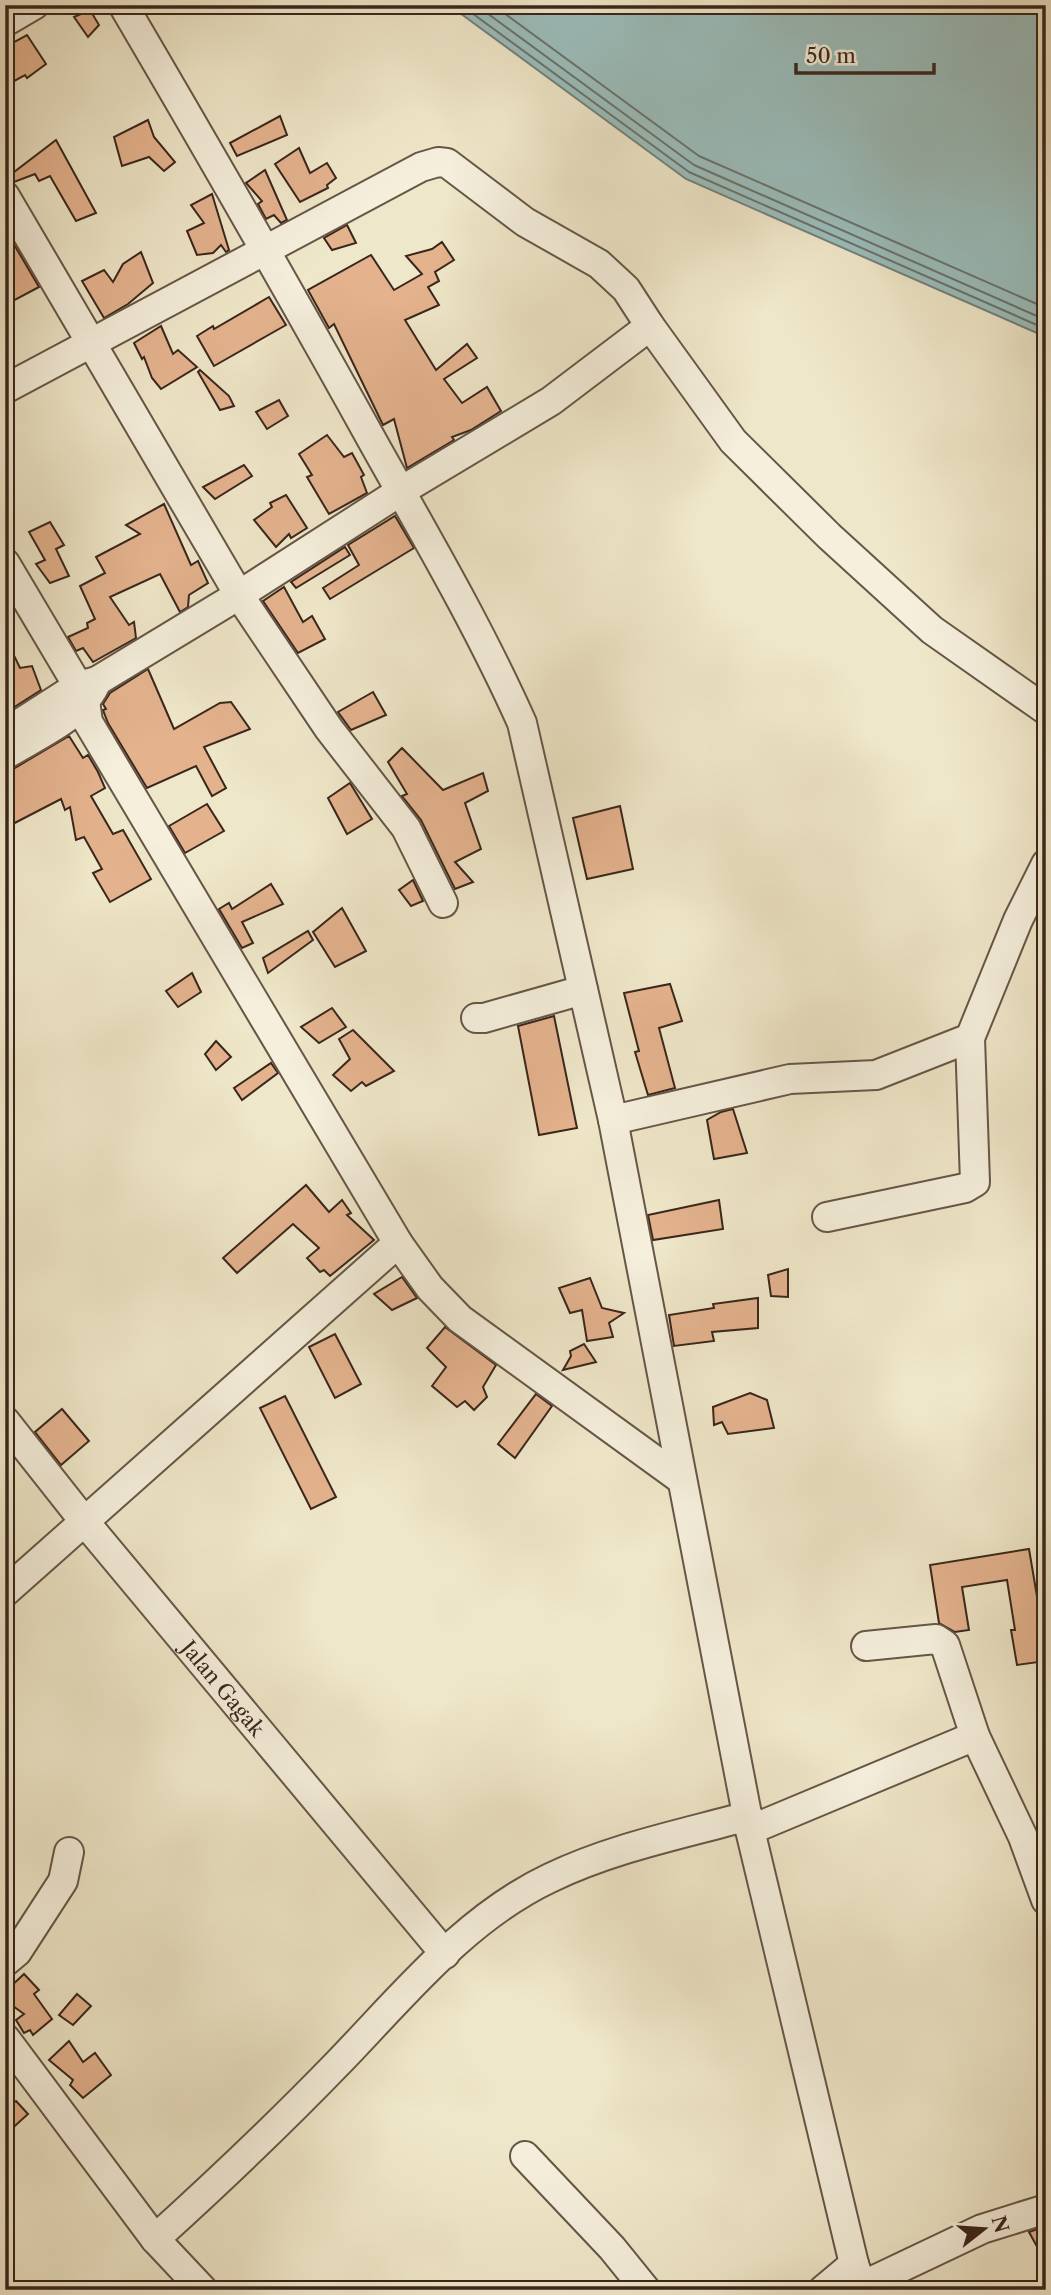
<svg xmlns="http://www.w3.org/2000/svg" width="1051" height="2295" font-family="'Libre Caslon Text',serif">
  <style>
    .water { fill: #9bbebc; stroke: #74817c; stroke-width: 2 }
    .lines { fill: none; stroke-linecap: round; stroke-linejoin: round }
    .shore { stroke: #6a726c; stroke-width: 2 }
    .building { fill: #e4b38e; stroke: #39261c; stroke-width: 2 }
    .minor-casing { stroke: #665647; stroke-width: 32 }
    .minor { stroke: #f5efdc; stroke-width: 28 }
    .labels { text-anchor: middle; dominant-baseline: central; stroke-width: 5; stroke-linejoin: round; paint-order: stroke }
    .street-label { font-size: 21px; fill: #39261c; stroke: #f5efdc }
  </style>
  <rect width="100%" height="100%" fill="#efe7c9"/>
  <filter id="stains"><feTurbulence type="fractalNoise" baseFrequency=".00286" numOctaves="4"/><feColorMatrix values="0 0 0 0 .2 0 0 0 0 .09 0 0 0 0 .02 0 0 0 .5 -.17"/></filter>
  <radialGradient id="worn" r=".72"><stop offset=".6" stop-color="#630" stop-opacity="0"/><stop offset="1" stop-color="#630" stop-opacity=".3"/></radialGradient>
  <polygon class="water" points="449,5 1046,5 1046,337 686,179"/>
  <g class="lines">
    <g class="shore">
      <polyline points="461,5 689,172 1046,329"/>
      <polyline points="476,5 694,165 1046,320"/>
      <polyline points="493,5 699,156 1046,308"/>
    </g>
  </g>
  <g class="building">
    <polygon points="90,10 99,25 88,37 74,17"/>
    <polygon points="27,35 46,64 27,78 25,75 5,86 5,47"/>
    <polygon points="280,116 287,135 237,156 230,143"/>
    <polygon points="148,120 154,137 175,162 164,171 149,157 122,166 114,137"/>
    <polygon points="56,140 96,213 76,221 50,176 39,181 35,174 14,182 5,179"/>
    <polygon points="299,148 310,173 327,163 336,178 327,185 328,188 300,202 275,164"/>
    <polygon points="265,170 287,220 281,223 274,215 266,219 258,204 262,201 246,183"/>
    <polygon points="212,194 229,250 226,252 221,245 213,253 197,255 187,231 204,223 191,205"/>
    <polygon points="347,225 356,243 332,250 324,238"/>
    <polygon points="5,229 39,287 11,302 5,290"/>
    <polygon points="442,242 454,260 435,272 439,281 428,287 439,305 405,320 436,370 467,344 477,358 444,379 462,403 487,387 501,411 471,430 452,437 454,440 407,468 394,419 383,425 334,324 329,328 308,290 371,255 394,290 422,274 406,256 432,249"/>
    <polygon points="141,252 153,283 128,304 104,318 82,281 104,270 113,282 123,264"/>
    <polygon points="269,297 286,325 214,366 197,336 213,326 214,329"/>
    <polygon points="161,326 173,354 178,350 197,367 161,389 152,378 144,357 142,359 134,343"/>
    <polygon points="200,370 229,396 234,406 220,410 198,372"/>
    <polygon points="279,400 288,416 267,429 256,412"/>
    <polygon points="327,435 344,457 352,453 364,475 361,477 367,493 329,514 307,477 312,475 299,454"/>
    <polygon points="244,465 252,476 215,499 203,487"/>
    <polygon points="286,495 307,528 291,538 289,534 276,547 254,520 272,507 270,503"/>
    <polygon points="164,504 191,565 198,561 208,583 189,595 188,607 180,612 160,574 110,597 129,625 134,622 136,638 93,662 83,648 76,651 68,637 88,628 87,623 95,619 80,586 105,573 96,557 140,534 126,525"/>
    <polygon points="395,516 414,548 330,599 323,588 359,565 348,545"/>
    <polygon points="50,522 64,545 56,549 69,576 50,583 36,564 45,560 29,532"/>
    <polygon points="345,547 350,555 296,588 291,582"/>
    <polygon points="284,587 303,622 312,616 325,639 298,653 263,601"/>
    <polygon points="5,637 20,668 32,666 41,690 5,713"/>
    <polygon points="148,669 174,729 220,703 231,702 250,729 204,747 226,788 212,796 196,766 147,788 108,723 103,710 106,709 103,704 110,693"/>
    <polygon points="373,692 386,715 351,730 338,712"/>
    <polygon points="69,736 83,758 88,755 98,772 105,788 91,796 113,834 123,830 151,879 110,902 93,873 102,869 84,837 76,840 70,807 65,810 61,799 5,828 5,772 13,769"/>
    <polygon points="402,748 443,790 483,773 488,791 465,803 481,849 455,862 473,882 455,889 421,820 402,796 407,794 388,762"/>
    <polygon points="350,783 372,819 347,834 328,798"/>
    <polygon points="207,804 224,831 185,853 169,826"/>
    <polygon points="620,806 633,869 587,879 573,818"/>
    <polygon points="413,880 423,901 411,906 399,890"/>
    <polygon points="271,884 283,904 242,922 253,943 242,948 219,909 229,903 232,909"/>
    <polygon points="342,908 366,951 335,967 313,932"/>
    <polygon points="308,931 313,940 268,973 263,958"/>
    <polygon points="192,973 201,992 178,1007 166,991"/>
    <polygon points="670,984 682,1021 659,1028 675,1088 648,1095 635,1052 639,1051 624,993"/>
    <polygon points="332,1008 346,1027 319,1043 301,1027"/>
    <polygon points="554,1016 577,1128 539,1135 518,1026"/>
    <polygon points="353,1030 394,1071 366,1086 362,1082 351,1091 333,1075 350,1059 339,1039"/>
    <polygon points="216,1041 231,1057 216,1070 205,1054"/>
    <polygon points="271,1063 278,1073 242,1100 234,1088"/>
    <polygon points="733,1109 747,1153 714,1159 707,1120 721,1112"/>
    <polygon points="306,1185 329,1212 342,1200 351,1213 347,1215 374,1240 330,1276 324,1270 320,1272 307,1258 319,1248 293,1224 237,1273 223,1258"/>
    <polygon points="719,1200 723,1229 653,1240 648,1215"/>
    <polygon points="788,1269 788,1297 771,1296 768,1275"/>
    <polygon points="402,1277 417,1298 392,1310 374,1294"/>
    <polygon points="590,1278 602,1308 624,1313 609,1323 613,1337 587,1341 582,1310 570,1313 559,1288"/>
    <polygon points="758,1298 758,1328 712,1332 714,1341 674,1346 669,1315 714,1308 713,1304"/>
    <polygon points="445,1327 496,1365 483,1387 487,1397 474,1410 465,1401 457,1407 432,1386 446,1367 427,1348"/>
    <polygon points="335,1334 361,1384 335,1398 309,1347"/>
    <polygon points="584,1344 596,1362 563,1370 571,1356 570,1351"/>
    <polygon points="750,1393 767,1400 774,1428 728,1434 722,1422 714,1425 713,1407"/>
    <polygon points="536,1394 552,1406 515,1458 498,1444"/>
    <polygon points="285,1396 336,1497 311,1509 260,1408"/>
    <polygon points="62,1409 89,1441 61,1465 35,1432"/>
    <polygon points="1029,1549 1042,1626 1046,1625 1046,1661 1017,1665 1011,1630 1015,1630 1007,1580 962,1587 969,1630 955,1632 939,1623 930,1565"/>
    <polygon points="24,1974 39,1990 34,1994 52,2019 33,2035 30,2030 24,2033 16,2020 24,2014 6,2001 7,1990"/>
    <polygon points="77,1994 91,2006 73,2025 59,2015"/>
    <polygon points="69,2041 83,2062 95,2053 111,2075 83,2098 70,2085 73,2080 49,2060"/>
    <polygon points="16,2101 28,2114 5,2135 5,2110"/>
    <polygon points="1046,2226 1046,2263 1029,2232"/>
  </g>
  <g class="lines">
    <defs>
      <g id="minor">
        <path d="M 123,5 C 210,153 295,301 378,451 C 428,540 480,629 522,723 L 613,1120 L 750,1830 L 854,2264 L 863,2290"/>
        <polyline points="5,22 34,5"/>
        <polyline points="5,196 239,595 329,729 406,828 443,903"/>
        <polyline points="5,389 421,167 438,162 447,163 525,222 599,264 626,289 650,326 733,441 829,536 932,630 1046,710"/>
        <polyline points="5,563 78,686 85,701 88,722 398,1243 430,1288 460,1319 682,1480"/>
        <polyline points="97,681 239,595 401,491 551,401 650,326"/>
        <path d="M 5,733 L 78,686 L 97,681 C 83,717 37,735 5,755"/>
        <polyline points="476,1018 484,1018 583,990"/>
        <polyline points="613,1120 790,1079 876,1075 970,1038 1018,920 1046,864"/>
        <polyline points="827,1217 965,1188 975,1182 970,1038"/>
        <path id="s1" d="M 5,1421 L 84,1521 L 445,1954"/>
        <polyline points="5,1592 398,1243"/>
        <polyline points="866,1646 936,1639 945,1645 975,1736 1023,1837 1046,1900"/>
        <polyline points="750,1830 975,1736"/>
        <polyline points="5,1962 17,1952 63,1881 69,1852"/>
        <polyline points="5,2038 155,2239 203,2290"/>
        <polyline points="525,2156 612,2248 646,2290"/>
        <path d="M 155,2239 C 218,2182 280,2123 339,2062 C 403,1996 465,1918 550,1878 C 612,1848 682,1834 748,1816"/>
        <polyline points="862,2286 982,2229 1046,2209"/>
        <polyline points="823,2290 854,2264"/>
      </g>
    </defs>
    <use href="#minor" class="minor-casing"/>
    <use href="#minor" class="minor"/>
  </g>
  <g class="labels">
    <g class="street-label">
      <text stroke="none"><textPath href="#s1" startOffset="345">Jalan Gagak</textPath></text>
    </g>
  </g>
  <rect width="1051" height="2295" fill="none" stroke="#efe7c9" stroke-width="28"/>
  <rect x="7" y="7" width="1037" height="2281" fill="none" stroke="#39261c" stroke-width="3.5"/>
  <rect x="14" y="14" width="1023" height="2267" fill="none" stroke="#39261c" stroke-width="2"/>
  <g transform="translate(984 2229) rotate(73)" stroke="#f5efdc" stroke-width="5" paint-order="stroke">
  <path d="M0-5L12 26L0 18L-12 26Z" fill="#39261c"/>
  <text y="-10" font-size="19" font-weight="bold" text-anchor="middle" fill="#39261c">N</text>
  </g>
  <path d="M796 63v10h138v-10" fill="none" stroke="#39261c" stroke-width="3.5"/>
  <text x="806" y="63" font-size="21" fill="#39261c" stroke="#f5efdc" stroke-width="5" paint-order="stroke">50 m</text>
  <rect width="100%" height="100%" filter="url(#stains)"/>
  <rect width="100%" height="100%" fill="url(#worn)"/>
</svg>
